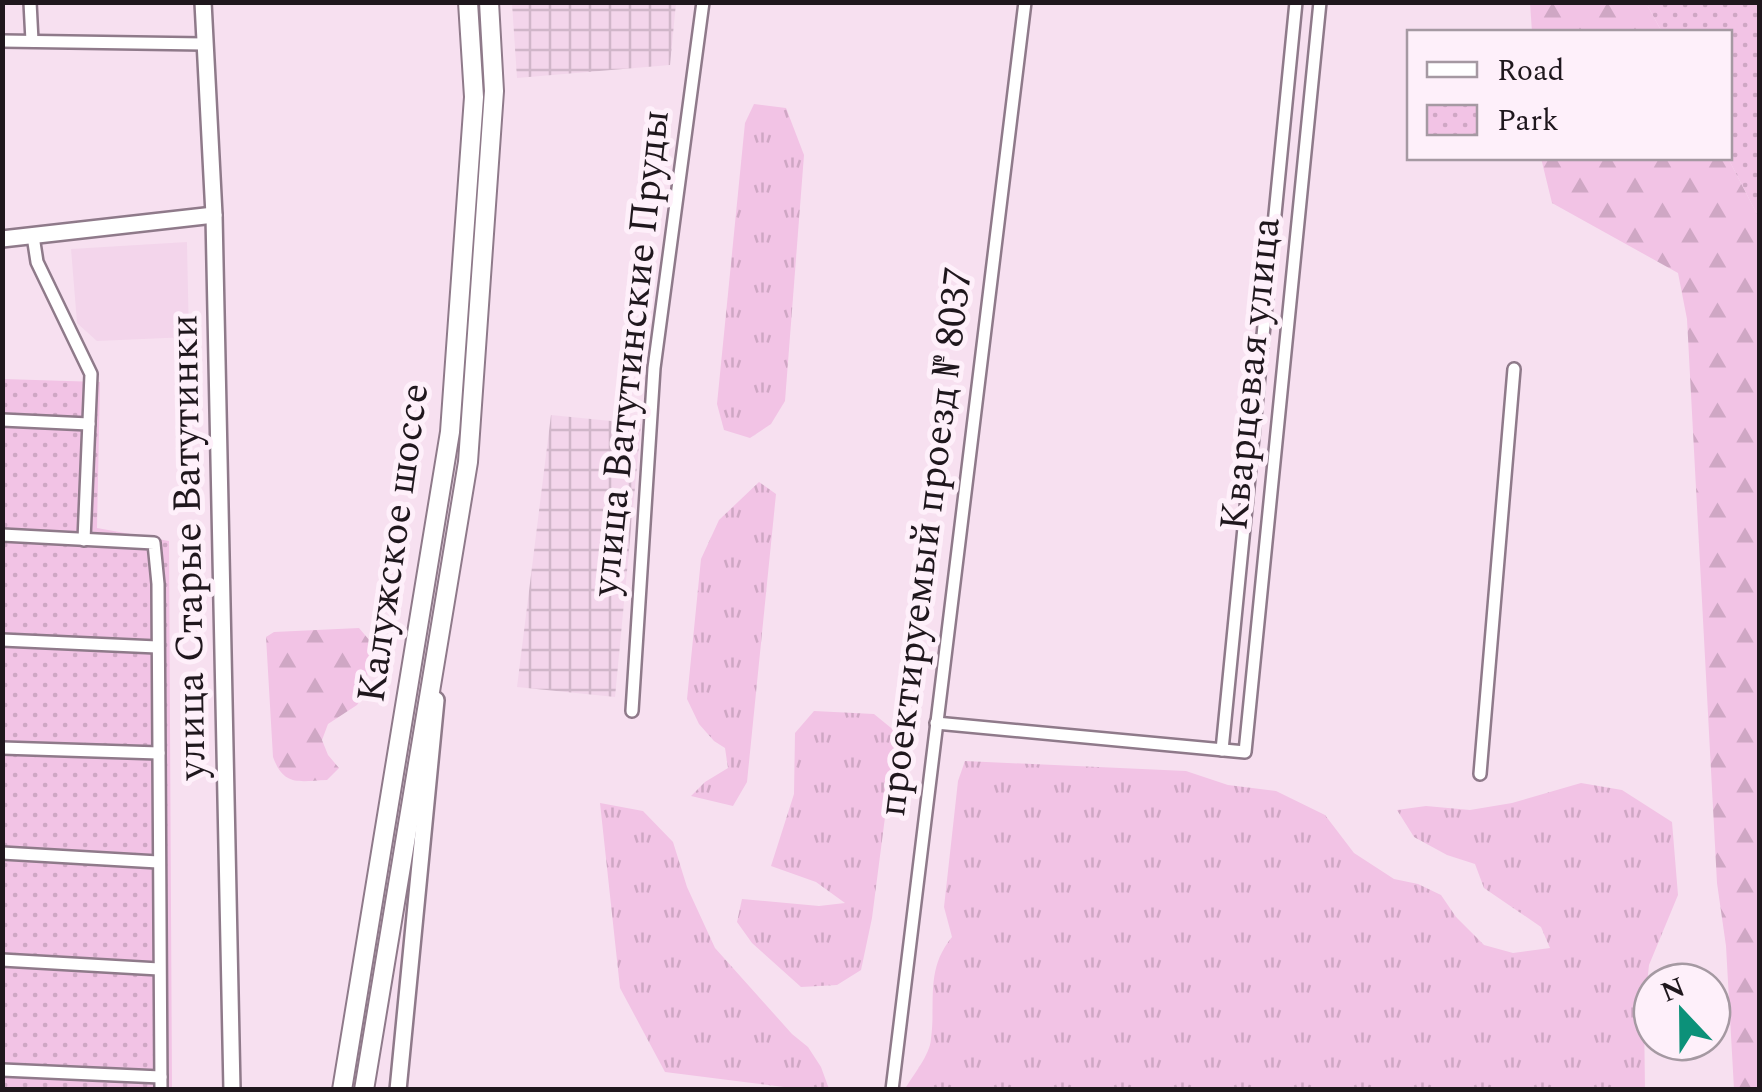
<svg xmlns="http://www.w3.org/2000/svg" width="1762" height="1092" font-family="Spectral,serif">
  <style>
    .built { fill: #f3d5eb }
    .industrial { fill: url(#industrial-grid) }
    .grass { fill: url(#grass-tufts) }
    .forest { fill: url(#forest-firs) }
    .park { fill: url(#park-dots) }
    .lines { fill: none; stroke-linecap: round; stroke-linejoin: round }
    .minor-casing { stroke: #8f7a8a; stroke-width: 16 }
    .secondary-casing { stroke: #8f7a8a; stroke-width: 20 }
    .trunk-casing { stroke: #8f7a8a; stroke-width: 22 }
    .minor { stroke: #fff; stroke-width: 11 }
    .secondary { stroke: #fff; stroke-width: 15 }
    .trunk { stroke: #fff; stroke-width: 18 }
    .labels { text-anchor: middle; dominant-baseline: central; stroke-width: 10; stroke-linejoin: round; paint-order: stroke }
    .street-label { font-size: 40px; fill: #1f171d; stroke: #fef0fa }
  </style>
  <defs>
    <pattern id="industrial-grid" width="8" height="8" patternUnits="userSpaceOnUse" patternTransform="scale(2.5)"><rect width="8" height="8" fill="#f3d5eb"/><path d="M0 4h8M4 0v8" fill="none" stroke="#d0b6c9"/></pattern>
    <pattern id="grass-tufts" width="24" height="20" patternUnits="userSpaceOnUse" patternTransform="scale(2.5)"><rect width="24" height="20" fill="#f2c3e5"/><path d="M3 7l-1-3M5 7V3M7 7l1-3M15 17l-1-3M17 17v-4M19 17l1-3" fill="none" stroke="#cfa7c4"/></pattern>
    <pattern id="forest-firs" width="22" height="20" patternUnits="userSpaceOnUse" patternTransform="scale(2.5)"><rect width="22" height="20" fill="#f2c3e5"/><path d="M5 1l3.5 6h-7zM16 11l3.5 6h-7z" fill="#cfa7c4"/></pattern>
    <pattern id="park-dots" width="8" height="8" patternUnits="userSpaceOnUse" patternTransform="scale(2.5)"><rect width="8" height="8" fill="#f2c3e5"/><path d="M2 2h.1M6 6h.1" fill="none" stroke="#cfa7c4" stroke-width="1.8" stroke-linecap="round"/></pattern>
  </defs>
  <rect width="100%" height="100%" fill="#f7e0f0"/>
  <polygon class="built" points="187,242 189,337 97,341 77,323 71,249"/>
  <g class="industrial">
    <polygon points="512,3 676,3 670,65 517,78"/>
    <polygon points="551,415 641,424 615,697 517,687"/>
  </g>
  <g class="grass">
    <polygon points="754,104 786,108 804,155 785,401 771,424 750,438 724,430 717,404 745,123"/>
    <polygon points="759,482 776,494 747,782 733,806 691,796 705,782 728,768 725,748 714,741 699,724 687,699 701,559 719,520"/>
    <polygon points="814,711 874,714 896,732 872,918 861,970 837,985 801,987 752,943 737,922 742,899 819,906 845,903 816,882 771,866 794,794 795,733"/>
    <path d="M 965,761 L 1186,771 L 1228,785 L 1276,791 L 1325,815 L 1354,853 L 1394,879 L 1418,884 L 1441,895 L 1456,917 L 1484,945 L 1513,953 L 1550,948 L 1541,927 L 1484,888 L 1475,864 L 1447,855 L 1414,837 L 1397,810 L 1426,806 L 1470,810 L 1512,803 L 1581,783 L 1622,790 L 1672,822 L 1678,895 L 1649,965 L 1644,1013 L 1645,1089 L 905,1089 C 913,1075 930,1055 931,1039 C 936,1001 925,970 952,937 L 944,907 L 958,781 Z"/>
    <polygon points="600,803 643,811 673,842 687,887 715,948 792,1034 808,1047 821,1067 829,1089 800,1089 665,1072 620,988"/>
  </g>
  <g class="forest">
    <polygon points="1530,3 1646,3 1662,32 1532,32"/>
    <polygon points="1541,158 1728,158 1759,218 1759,1089 1734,1089 1726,946 1717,883 1687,319 1678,273 1552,203"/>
    <path d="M 359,628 L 370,641 L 366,691 L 357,705 L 328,724 L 322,740 L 328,755 L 339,768 L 327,780 C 299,781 284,787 273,757 L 266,637 L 274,632 Z"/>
  </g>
  <g class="park">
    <polygon points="1646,3 1759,3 1759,218 1728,158 1730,32 1662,32"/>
    <polygon points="3,379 100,382 97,528 169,541 172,1089 3,1090"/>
  </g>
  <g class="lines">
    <defs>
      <g id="minor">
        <polyline points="30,2 32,41"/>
        <polyline points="2,41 204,44"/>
        <polyline points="33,236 37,262 91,374 84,540"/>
        <polyline points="2,420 89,424"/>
        <polyline points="2,535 154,543 158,584 161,1090"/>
        <polyline points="2,640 157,647"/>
        <polyline points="632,711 654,368 703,2"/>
        <polyline points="936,723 1245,752 1320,2"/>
        <polyline points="2,748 159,753"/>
        <polyline points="1222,750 1296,2"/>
        <polyline points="1480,774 1514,369"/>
        <polyline points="2,853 158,862"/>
        <polyline points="2,960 159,969"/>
        <polyline points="2,1070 161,1077"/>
        <polyline points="892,1090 1025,2"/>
      </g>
      <g id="secondary">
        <polyline points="203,2 214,215 232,1090"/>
        <polyline points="2,239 214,215"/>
        <polyline points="398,1090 436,700"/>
      </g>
      <g id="trunk">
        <polyline points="342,1090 450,432 474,97 468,2"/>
        <polyline points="364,1090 468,462 494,91 489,2"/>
      </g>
    </defs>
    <use href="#minor" class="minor-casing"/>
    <use href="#secondary" class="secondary-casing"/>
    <use href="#trunk" class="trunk-casing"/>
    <use href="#minor" class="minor"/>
    <use href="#secondary" class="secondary"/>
    <use href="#trunk" class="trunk"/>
  </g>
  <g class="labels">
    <g class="street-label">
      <text transform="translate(631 353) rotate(-84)">улица Ватутинские Пруды</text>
      <text transform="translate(1251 374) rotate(-84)">Кварцевая улица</text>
      <text transform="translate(926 542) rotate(-83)">проектируемый проезд № 8037</text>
      <text transform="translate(394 543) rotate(-82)">Калужское шоссе</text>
      <text transform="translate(189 547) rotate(-91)">улица Старые Ватутинки</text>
    </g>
  </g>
  <rect width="1762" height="1092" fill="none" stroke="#1f171d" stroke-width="10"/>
  <rect x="1407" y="30" width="325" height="130" fill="#fef0fa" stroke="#a599a2" stroke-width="2.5"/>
  <rect x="1427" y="62" width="50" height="15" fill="#ffffff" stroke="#a599a2" stroke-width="2.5"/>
  <text x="1497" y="80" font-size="30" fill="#1f171d">Road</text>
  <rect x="1427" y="105" width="50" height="30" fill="url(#park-dots)" stroke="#a599a2" stroke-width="2.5"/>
  <text x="1497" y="130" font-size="30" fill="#1f171d">Park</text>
  <g transform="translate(1682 1012) rotate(338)"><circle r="48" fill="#fef0fa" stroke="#a599a2" stroke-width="2.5"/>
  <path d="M0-8L18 38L0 25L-18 38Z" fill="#0c9179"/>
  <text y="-15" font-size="28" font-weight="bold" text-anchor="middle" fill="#1f171d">N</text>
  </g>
</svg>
